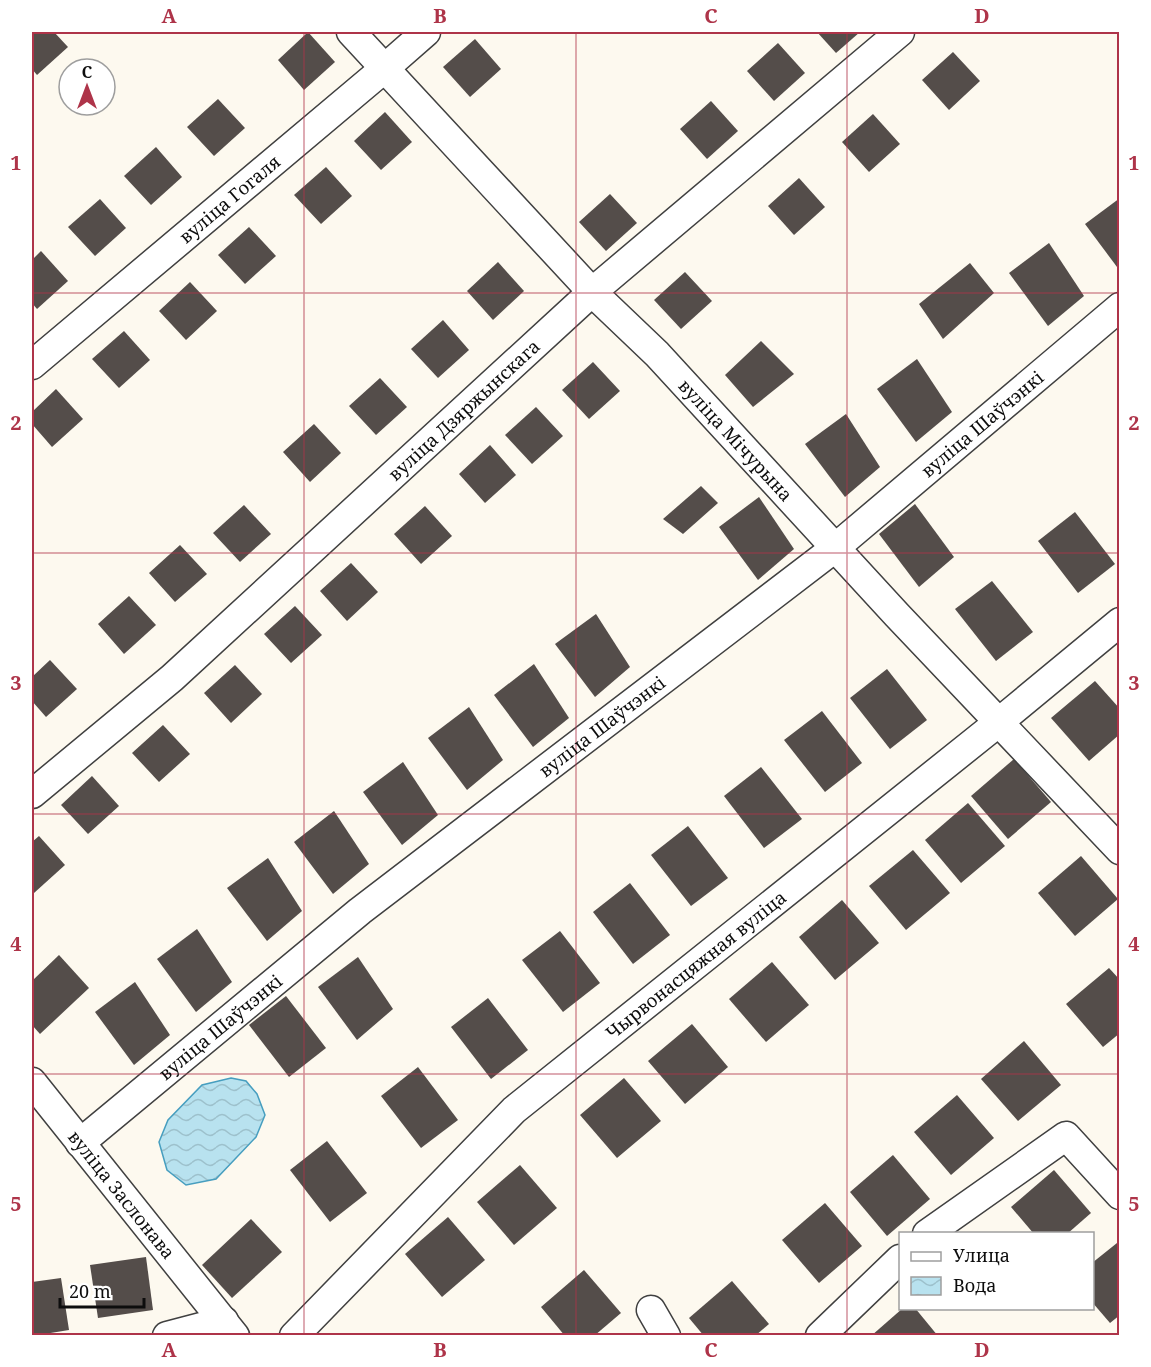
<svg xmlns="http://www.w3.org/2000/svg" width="1151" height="1367" font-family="'Noto Serif',serif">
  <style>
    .water { fill: url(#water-waves); stroke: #479ebf; stroke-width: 1.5 }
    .building { fill: #544d4a }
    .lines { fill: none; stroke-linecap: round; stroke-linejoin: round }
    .street-casing { stroke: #404040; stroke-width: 31 }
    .street { stroke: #fff; stroke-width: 28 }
    .grid { fill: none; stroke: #ae3449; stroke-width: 1.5; stroke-opacity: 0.55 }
    .labels { text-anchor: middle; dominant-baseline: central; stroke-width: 6; stroke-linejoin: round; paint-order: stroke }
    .street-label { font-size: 18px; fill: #0d0d0d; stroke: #fff }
    .neatline { fill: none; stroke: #ae3449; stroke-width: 2 }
    .grid-label { font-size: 20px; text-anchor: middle; font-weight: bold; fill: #ae3449 }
  </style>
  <defs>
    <pattern id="water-waves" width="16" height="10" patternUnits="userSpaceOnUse" patternTransform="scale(1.5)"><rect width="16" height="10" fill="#b8e2ef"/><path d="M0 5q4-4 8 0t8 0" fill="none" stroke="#9dc1cc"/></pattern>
  </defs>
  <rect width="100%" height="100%" fill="#fdf9ef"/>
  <polygon class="water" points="231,1078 246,1081 257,1094 265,1115 256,1137 216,1179 186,1185 167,1170 159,1142 168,1120 202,1085"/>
  <g class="building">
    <polygon points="32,32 54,32 68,47 37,75 32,69"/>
    <polygon points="308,32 335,62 304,90 278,60"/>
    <polygon points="817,32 860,32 836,53"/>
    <polygon points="475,39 501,69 470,97 443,67"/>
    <polygon points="778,43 805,73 774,101 747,71"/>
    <polygon points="953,52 980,81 949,110 922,80"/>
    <polygon points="218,99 245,128 214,156 187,127"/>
    <polygon points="711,101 738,131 707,159 680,129"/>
    <polygon points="385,112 412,142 381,170 354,141"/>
    <polygon points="873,114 900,144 869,172 842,142"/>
    <polygon points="156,147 182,177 151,205 124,176"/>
    <polygon points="326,167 352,196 321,224 294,195"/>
    <polygon points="799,178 825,207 794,235 768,206"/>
    <polygon points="610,194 637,223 606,251 579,222"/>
    <polygon points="1120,198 1120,271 1085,224"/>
    <polygon points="100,199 126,228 95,256 68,227"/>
    <polygon points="249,227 276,256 245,284 218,255"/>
    <polygon points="1049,243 1084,296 1048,326 1009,273"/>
    <polygon points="41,251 68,281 37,309 32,303 32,260"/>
    <polygon points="498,262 524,291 493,320 467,291"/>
    <polygon points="970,263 994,293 943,339 919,304"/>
    <polygon points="685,272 712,301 681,329 654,300"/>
    <polygon points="190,282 217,311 186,340 159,311"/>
    <polygon points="443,320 469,350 438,378 411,349"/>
    <polygon points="124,331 150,360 119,388 92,359"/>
    <polygon points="761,341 794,374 753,407 725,375"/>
    <polygon points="917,359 952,412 916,442 877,389"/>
    <polygon points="593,362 620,391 589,419 562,390"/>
    <polygon points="380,378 407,407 376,435 349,406"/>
    <polygon points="56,389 83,419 52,447 32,424 32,412"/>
    <polygon points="536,407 563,436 532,464 505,435"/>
    <polygon points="846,414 880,467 845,497 805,444"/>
    <polygon points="314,424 341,453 310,482 283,452"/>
    <polygon points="490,445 516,475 485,503 459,474"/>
    <polygon points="701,486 718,503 683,534 663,519"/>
    <polygon points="759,497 794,549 758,580 719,527"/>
    <polygon points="915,504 954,557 919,587 879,534"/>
    <polygon points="244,505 271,534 240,562 213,533"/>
    <polygon points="425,506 452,536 421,564 394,534"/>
    <polygon points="1075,512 1115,564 1078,593 1038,541"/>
    <polygon points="180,545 207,574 175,602 149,573"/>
    <polygon points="351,563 378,592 347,621 320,591"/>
    <polygon points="992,581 1033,632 996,661 955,609"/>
    <polygon points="129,596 156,625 124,654 98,624"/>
    <polygon points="295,606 322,635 291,663 264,634"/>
    <polygon points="596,614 630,667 595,697 555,644"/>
    <polygon points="50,660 77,689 46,717 32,701 32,677"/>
    <polygon points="534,664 569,718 533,747 494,695"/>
    <polygon points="235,665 262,694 231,723 204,693"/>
    <polygon points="887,669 927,720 890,749 850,698"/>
    <polygon points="1095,681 1120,709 1120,734 1089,761 1051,718"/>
    <polygon points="469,707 503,760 467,790 428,738"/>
    <polygon points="822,711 862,763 825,792 784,740"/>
    <polygon points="163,725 190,754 159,782 132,753"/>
    <polygon points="1014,759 1051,802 1008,839 971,796"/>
    <polygon points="403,762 438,815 402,845 363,792"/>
    <polygon points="761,767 802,819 764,848 724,796"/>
    <polygon points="92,776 119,806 88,834 61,805"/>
    <polygon points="968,803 1005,846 961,883 925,840"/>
    <polygon points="334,811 369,864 333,894 294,842"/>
    <polygon points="688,826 728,878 691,906 651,855"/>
    <polygon points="39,836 65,865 34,893 32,890 32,842"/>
    <polygon points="913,850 950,893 906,930 869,886"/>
    <polygon points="1081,856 1118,899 1075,936 1038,893"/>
    <polygon points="268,858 302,911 267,941 227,888"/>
    <polygon points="630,883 670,935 633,964 593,912"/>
    <polygon points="842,900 879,943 835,980 799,937"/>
    <polygon points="197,929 232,982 196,1012 157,959"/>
    <polygon points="560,931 600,983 563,1012 522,960"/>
    <polygon points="59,955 89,988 40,1034 32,1025 32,981"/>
    <polygon points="358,957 393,1009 357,1040 318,987"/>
    <polygon points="772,962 809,1005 766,1042 729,999"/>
    <polygon points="1109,968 1120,980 1120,1033 1103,1047 1066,1004"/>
    <polygon points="135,982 170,1035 134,1065 95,1012"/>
    <polygon points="286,996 326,1048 289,1077 249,1025"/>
    <polygon points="488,998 528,1050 491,1079 451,1027"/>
    <polygon points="692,1024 728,1067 685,1104 648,1061"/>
    <polygon points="1024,1041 1061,1085 1018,1121 981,1079"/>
    <polygon points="418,1067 458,1120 421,1148 381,1096"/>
    <polygon points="624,1078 661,1121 617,1158 580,1115"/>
    <polygon points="957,1095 994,1138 951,1175 914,1132"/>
    <polygon points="327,1141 367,1193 330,1222 290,1170"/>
    <polygon points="893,1155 930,1199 887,1236 850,1192"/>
    <polygon points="520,1165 557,1208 514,1245 477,1202"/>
    <polygon points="1054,1170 1091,1213 1067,1234 1034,1234 1011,1207"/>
    <polygon points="825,1203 862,1246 819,1283 782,1240"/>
    <polygon points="448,1217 485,1260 442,1297 405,1254"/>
    <polygon points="251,1219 282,1252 232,1298 202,1265"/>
    <polygon points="1117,1243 1120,1246 1120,1315 1110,1323 1092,1302 1092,1263"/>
    <polygon points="146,1257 153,1310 98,1318 90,1265"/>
    <polygon points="584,1270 621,1313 594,1336 565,1336 541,1307"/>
    <polygon points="61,1278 69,1330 32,1336 32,1282"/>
    <polygon points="732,1281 769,1324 755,1336 704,1336 689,1318"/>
    <polygon points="903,1308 915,1308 938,1336 871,1336"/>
  </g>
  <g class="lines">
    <defs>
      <g id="street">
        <path id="s1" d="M 351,32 L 592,292 L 657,354 L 897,615 L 1120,850"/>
        <path id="s2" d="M 32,365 L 385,68 L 426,32"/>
        <path id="s3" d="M 32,794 L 172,678 L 592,292 L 900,32"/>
        <path id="s4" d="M 32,1082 L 235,1336"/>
        <path id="s5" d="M 80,1143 L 360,911 L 835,548 L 1120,307"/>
        <polyline points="927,1234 1066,1136 1120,1195"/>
        <polyline points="651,1310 666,1336"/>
        <polyline points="167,1336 224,1321"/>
        <path id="s6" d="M 294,1336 L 514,1110 L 999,722 L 1120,622"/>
        <polyline points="820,1336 900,1259"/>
      </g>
    </defs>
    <use href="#street" class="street-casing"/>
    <use href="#street" class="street"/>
  </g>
  <path class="grid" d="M 304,32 L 304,1336M 576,32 L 576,1336M 847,32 L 847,1336M 32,293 L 1120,293M 32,553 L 1120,553M 32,814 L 1120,814M 32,1074 L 1120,1074"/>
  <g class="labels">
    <g class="street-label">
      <text stroke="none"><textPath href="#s2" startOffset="258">вуліца Гогаля</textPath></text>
      <text stroke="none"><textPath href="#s3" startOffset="578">вуліца Дзяржынскага</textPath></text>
      <text stroke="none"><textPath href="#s5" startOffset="1154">вуліца Шаўчэнкі</textPath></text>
      <text stroke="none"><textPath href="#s1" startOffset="561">вуліца Мічурына</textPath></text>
      <text stroke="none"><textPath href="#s5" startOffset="668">вуліца Шаўчэнкі</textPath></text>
      <text stroke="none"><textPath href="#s6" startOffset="548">Чырвонасцяжная вуліца</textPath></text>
      <text stroke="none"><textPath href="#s5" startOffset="182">вуліца Шаўчэнкі</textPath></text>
      <text stroke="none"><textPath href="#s4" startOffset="144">вуліца Заслонава</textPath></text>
    </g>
  </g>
  <rect width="1151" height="1367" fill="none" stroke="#ffffff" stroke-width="66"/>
  <rect x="899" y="1232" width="195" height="78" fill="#ffffff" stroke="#9e9e9e" stroke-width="1.5"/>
  <rect x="911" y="1252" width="30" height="9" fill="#ffffff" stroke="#9e9e9e" stroke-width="1.5"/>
  <text x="953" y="1262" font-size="18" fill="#0d0d0d">Улица</text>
  <rect x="911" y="1277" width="30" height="18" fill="url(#water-waves)" stroke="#9e9e9e" stroke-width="1.5"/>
  <text x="953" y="1292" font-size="18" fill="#0d0d0d">Вода</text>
  <g transform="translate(87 87)"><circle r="28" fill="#ffffff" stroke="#9e9e9e" stroke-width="1.5"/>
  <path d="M0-4.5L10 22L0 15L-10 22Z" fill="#ae3449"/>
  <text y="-9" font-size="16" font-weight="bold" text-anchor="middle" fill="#0d0d0d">С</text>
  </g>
  <path d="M60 1298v9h84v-9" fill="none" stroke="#0d0d0d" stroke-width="3"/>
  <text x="69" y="1298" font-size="18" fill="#0d0d0d" stroke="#ffffff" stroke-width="4.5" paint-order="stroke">20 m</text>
  <rect x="33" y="33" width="1085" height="1301" class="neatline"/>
  <g class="grid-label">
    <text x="169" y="23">A</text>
    <text x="440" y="23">B</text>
    <text x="711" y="23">C</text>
    <text x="982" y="23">D</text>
    <text x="16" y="170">1</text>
    <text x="1134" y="170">1</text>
    <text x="16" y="430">2</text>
    <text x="1134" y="430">2</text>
    <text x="16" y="690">3</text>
    <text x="1134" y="690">3</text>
    <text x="16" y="951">4</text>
    <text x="1134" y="951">4</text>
    <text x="16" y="1211">5</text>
    <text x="1134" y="1211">5</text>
    <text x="169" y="1357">A</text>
    <text x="440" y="1357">B</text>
    <text x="711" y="1357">C</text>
    <text x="982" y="1357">D</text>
  </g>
</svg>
